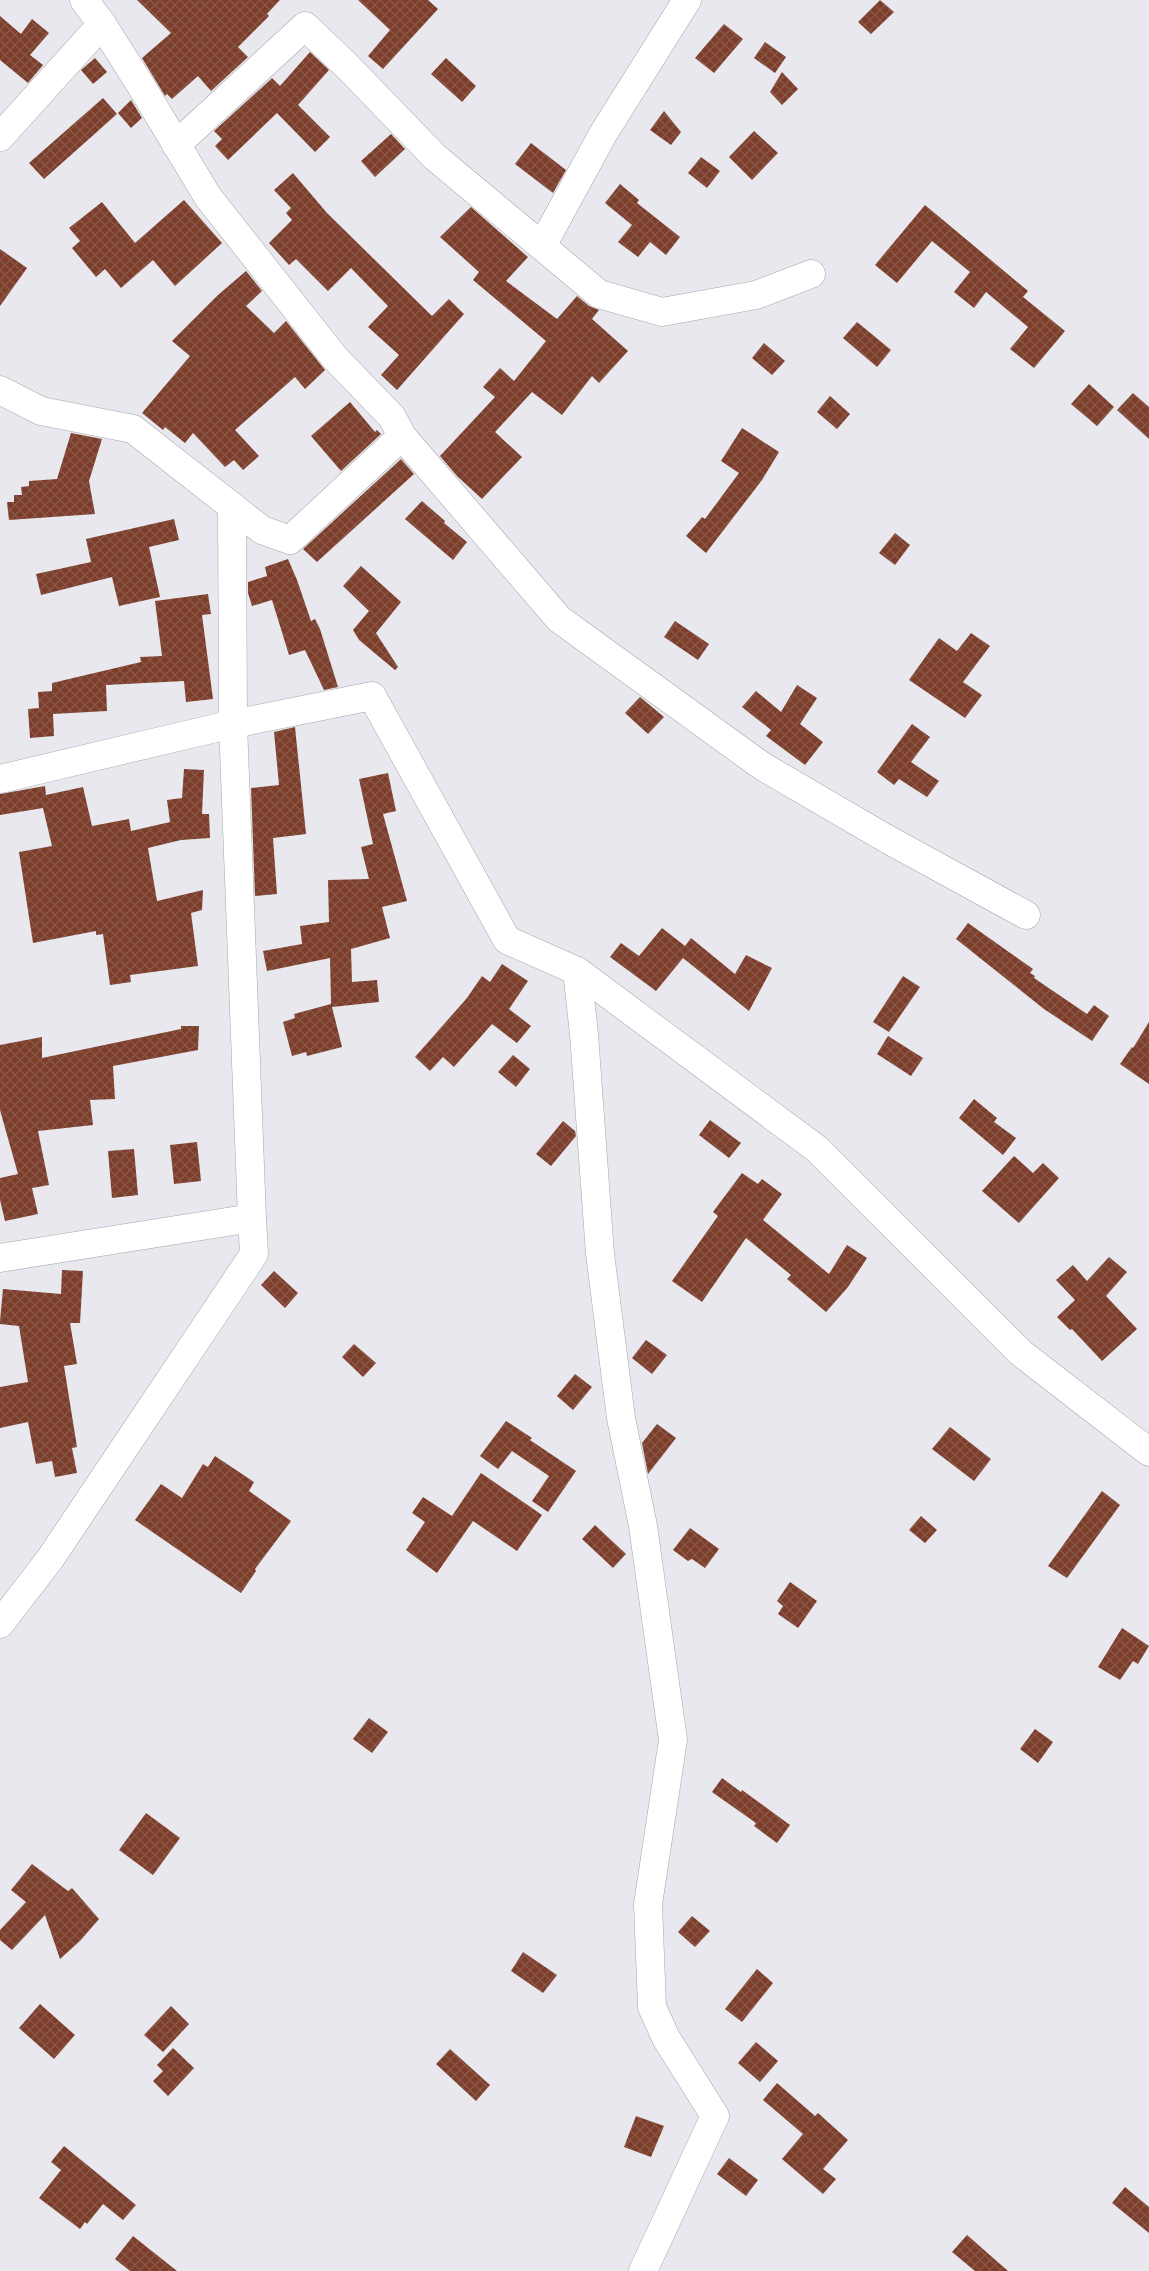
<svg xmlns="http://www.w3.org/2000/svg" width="1149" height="2271" font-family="Bitter,serif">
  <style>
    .building { fill: url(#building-cross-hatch) }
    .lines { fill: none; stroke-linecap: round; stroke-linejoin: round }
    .minor-casing { stroke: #a5a6ab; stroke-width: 29 }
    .minor { stroke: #fff; stroke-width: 28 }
  </style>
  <defs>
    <pattern id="building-cross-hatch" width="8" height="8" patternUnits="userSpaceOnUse" patternTransform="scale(1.25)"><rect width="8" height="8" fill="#7c3e2b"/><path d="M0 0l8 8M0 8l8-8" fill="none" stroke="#8a5849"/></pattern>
  </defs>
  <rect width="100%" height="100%" fill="#e8e8ee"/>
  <g class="building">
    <polygon points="137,0 280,0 267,14 269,16 238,47 248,57 211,91 198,76 172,99 167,94 165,96 142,58 171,33"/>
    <polygon points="358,0 428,0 438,9 383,69 368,56 390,30"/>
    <polygon points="880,0 894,12 871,34 858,22"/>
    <polygon points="0,16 21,34 32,19 49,33 30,55 43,65 28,83 0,60"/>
    <polygon points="724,24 743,39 714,73 695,58"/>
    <polygon points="765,42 786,57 775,73 754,58"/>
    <polygon points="310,52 329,70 298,105 330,137 315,152 277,113 228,160 215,146 222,139 214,131 270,80 272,78 280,86"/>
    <polygon points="95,58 107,72 93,84 81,70"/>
    <polygon points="446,58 476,86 462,102 431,74"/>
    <polygon points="782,72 798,89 782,105 770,92"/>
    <polygon points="103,98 117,114 44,179 29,163"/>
    <polygon points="131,100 142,118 131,128 118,113"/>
    <polygon points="664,111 681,132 671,145 650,130"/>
    <polygon points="754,131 778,153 752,180 729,157"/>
    <polygon points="391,134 405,149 375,177 361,161"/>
    <polygon points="531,143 566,170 553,193 515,164"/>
    <polygon points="701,157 720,171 707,188 688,173"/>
    <polygon points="293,173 327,213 432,316 449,299 464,314 397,390 381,375 399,355 368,327 388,306 351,268 328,291 296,259 289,265 269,243 292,220 286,213 291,208 274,190"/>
    <polygon points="620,184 639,200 637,203 680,237 666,255 650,242 638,257 618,242 632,225 605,203"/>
    <polygon points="184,200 222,243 175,286 153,260 121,288 105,269 96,277 72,248 80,241 69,228 102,202 135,243"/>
    <polygon points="925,205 1028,291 1023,297 1065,331 1034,368 1010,349 1028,327 986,292 974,308 954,292 970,272 932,241 897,283 875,265"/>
    <polygon points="471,207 528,257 506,281 557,319 577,296 589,306 599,310 592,319 628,351 599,383 592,376 562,415 532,392 495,432 522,457 482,499 457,476 440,456 495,397 483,387 500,368 514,381 546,341 473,280 479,272 440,237"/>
    <polygon points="0,249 27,268 0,306"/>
    <polygon points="246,271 262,291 246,306 274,333 286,321 325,370 305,389 295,377 235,430 259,456 243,470 234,460 225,467 193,433 185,443 165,427 163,430 142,413 190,356 172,341 218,295"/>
    <polygon points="857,322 891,350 877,367 843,338"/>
    <polygon points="764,343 785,361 772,375 752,358"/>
    <polygon points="1089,384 1114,407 1097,426 1071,404"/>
    <polygon points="1133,393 1149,407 1149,439 1117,410"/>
    <polygon points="830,396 850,414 837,429 817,412"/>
    <polygon points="350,402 375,432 377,430 381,434 341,471 311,436"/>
    <polygon points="742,428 779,452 762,480 706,553 686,536 702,517 705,519 739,473 721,461"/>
    <polygon points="71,433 102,439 89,481 95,514 9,520 7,502 14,502 14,495 22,495 21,487 29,486 29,481 57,479"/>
    <polygon points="401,459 414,474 317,562 303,549"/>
    <polygon points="422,501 445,521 444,523 467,542 453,560 405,519"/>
    <polygon points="174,519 179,540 149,547 160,597 119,606 112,577 41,595 36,574 91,562 86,539"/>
    <polygon points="895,533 910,545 895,565 879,553"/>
    <polygon points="288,559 297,580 311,621 315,619 320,629 338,687 324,690 305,650 289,655 272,600 252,606 248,593 248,582 267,576 265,567"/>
    <polygon points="361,566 401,602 376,633 398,667 395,670 359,640 353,630 369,611 343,586"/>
    <polygon points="208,594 211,614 202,615 213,699 186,702 184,681 106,685 107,711 53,714 54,736 30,738 28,709 39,708 38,692 52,691 52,683 141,662 140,657 162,656 155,601"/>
    <polygon points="675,621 709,644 698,660 664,637"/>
    <polygon points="971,633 990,646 963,682 982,695 965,718 909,680 939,638 957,651"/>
    <polygon points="797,685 817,698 800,724 823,742 805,765 766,736 771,730 742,707 756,691 781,712"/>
    <polygon points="640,697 664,717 648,734 625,713"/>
    <polygon points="912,724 930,737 911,762 939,781 927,797 899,779 894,785 877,772"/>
    <polygon points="295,727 306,834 273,838 277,894 255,896 251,788 279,785 274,732"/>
    <polygon points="184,769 204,770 202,814 209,814 210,838 181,840 148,848 157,901 203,890 202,910 191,913 198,966 130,975 131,982 110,985 103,934 96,935 96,931 33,943 19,852 52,846 43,808 0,815 0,794 45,786 46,795 83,787 92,826 129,819 131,831 170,822 167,800 182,798"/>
    <polygon points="388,773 396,811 383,814 407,901 382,907 390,938 351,949 352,982 377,980 379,1002 332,1007 342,1047 307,1056 306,1052 292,1056 283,1022 295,1018 294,1014 331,1004 330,958 267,971 263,951 302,944 300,926 329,922 328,880 369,879 361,847 373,844 359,779"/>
    <polygon points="968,923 1033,969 1030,973 1035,976 1034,978 1087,1014 1094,1005 1109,1016 1092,1041 1044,1009 956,939"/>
    <polygon points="662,928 685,946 691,938 735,974 746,955 772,968 749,1011 683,958 656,991 610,957 621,943 639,956"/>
    <polygon points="502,964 528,981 509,1009 531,1026 517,1043 492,1024 454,1067 443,1057 430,1071 415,1057 467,998 482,976 490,982"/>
    <polygon points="903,976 920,987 889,1032 873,1022"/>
    <polygon points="1149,1022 1149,1084 1120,1064 1132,1047 1133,1048"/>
    <polygon points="181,1026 199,1026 198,1050 113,1066 115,1099 90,1100 93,1125 38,1131 49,1185 32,1188 38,1214 5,1221 0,1200 0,1178 18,1174 0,1110 0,1045 42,1037 42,1058 181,1029"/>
    <polygon points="888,1036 923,1058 911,1076 877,1054"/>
    <polygon points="513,1055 530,1069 516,1087 498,1072"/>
    <polygon points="974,1099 997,1118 994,1122 1016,1138 1003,1155 959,1118"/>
    <polygon points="710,1120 741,1143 729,1158 699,1135"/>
    <polygon points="563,1121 575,1131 576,1136 551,1166 536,1154"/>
    <polygon points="197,1142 201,1181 174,1184 170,1145"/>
    <polygon points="134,1149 138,1195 112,1198 108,1151"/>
    <polygon points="1014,1156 1033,1173 1043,1163 1059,1178 1019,1223 982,1191"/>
    <polygon points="742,1173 758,1184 762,1179 782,1194 763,1220 829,1274 847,1245 867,1258 848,1287 826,1312 787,1279 791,1275 746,1238 702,1302 672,1281 718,1216 713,1212"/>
    <polygon points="1109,1257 1127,1272 1106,1296 1137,1329 1102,1361 1072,1329 1070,1330 1057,1317 1075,1300 1056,1280 1073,1265 1087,1281"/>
    <polygon points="62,1270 83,1271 80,1323 70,1323 77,1364 64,1366 77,1447 72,1448 77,1473 55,1477 52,1461 36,1464 28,1422 0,1428 0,1387 28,1382 19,1326 0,1324 0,1321 3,1289 61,1294"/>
    <polygon points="274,1271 298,1293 285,1308 261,1285"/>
    <polygon points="646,1340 667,1355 652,1374 632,1358"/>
    <polygon points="354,1344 376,1363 363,1377 342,1357"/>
    <polygon points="575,1374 592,1387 573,1410 557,1396"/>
    <polygon points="506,1421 532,1438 530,1440 576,1471 548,1512 532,1501 549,1476 512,1451 498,1469 480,1456"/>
    <polygon points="657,1424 676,1438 648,1474 642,1443"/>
    <polygon points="950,1427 991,1459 974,1481 932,1449"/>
    <polygon points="215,1456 254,1482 249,1491 291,1521 255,1569 256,1571 241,1593 135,1520 161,1484 182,1498 203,1464 208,1467"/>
    <polygon points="481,1473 542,1515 517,1551 473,1521 437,1573 406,1550 425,1522 412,1513 423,1497 452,1516"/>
    <polygon points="1102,1491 1120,1505 1067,1578 1048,1566"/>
    <polygon points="921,1516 937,1530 925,1543 909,1530"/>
    <polygon points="595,1525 626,1554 613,1568 582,1539"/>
    <polygon points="690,1528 719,1549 705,1568 692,1559 688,1561 673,1550"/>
    <polygon points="790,1582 817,1601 798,1628 778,1614 783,1606 777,1601"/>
    <polygon points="1122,1628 1149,1646 1138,1664 1133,1661 1120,1680 1098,1667"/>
    <polygon points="369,1718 388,1732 372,1753 353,1739"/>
    <polygon points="1035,1729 1053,1742 1038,1763 1020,1749"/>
    <polygon points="722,1778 741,1792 742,1790 790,1825 777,1843 754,1826 756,1823 712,1792"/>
    <polygon points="146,1813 180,1838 153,1875 119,1850"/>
    <polygon points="32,1864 68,1891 72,1888 99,1919 80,1941 60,1959 45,1915 12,1950 0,1940 0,1930 26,1902 11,1890"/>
    <polygon points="692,1916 710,1931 695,1947 678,1932"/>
    <polygon points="523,1952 557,1975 543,1993 511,1971"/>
    <polygon points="757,1969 773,1983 742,2022 725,2009"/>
    <polygon points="40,2004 75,2035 54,2059 19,2028"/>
    <polygon points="171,2006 189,2024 163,2052 144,2035"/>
    <polygon points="756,2042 778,2061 760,2082 738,2063"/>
    <polygon points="173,2048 194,2068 168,2096 153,2081 163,2071 157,2065"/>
    <polygon points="450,2049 490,2085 476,2101 436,2064"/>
    <polygon points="777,2083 815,2116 818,2113 848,2140 823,2169 836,2179 823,2194 782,2159 803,2134 763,2100"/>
    <polygon points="636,2116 664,2126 651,2157 624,2147"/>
    <polygon points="64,2146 136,2205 123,2220 103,2204 87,2224 85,2222 80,2229 39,2198 61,2170 51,2162"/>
    <polygon points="729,2158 758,2180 746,2196 717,2174"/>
    <polygon points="1125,2187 1149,2207 1149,2233 1112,2203"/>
    <polygon points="967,2235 1008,2271 975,2271 952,2252"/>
    <polygon points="133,2236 177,2271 130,2271 115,2259"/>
  </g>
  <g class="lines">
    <defs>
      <g id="minor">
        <polyline points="84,0 102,24 143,89 208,197 335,358 392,417 402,436 559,619 762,766 887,839 1026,915"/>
        <polyline points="0,137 102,24"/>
        <polyline points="176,145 305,26 346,65 435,157 599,294 662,312 756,295 811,274"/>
        <polyline points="542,246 603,134 687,0"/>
        <polyline points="0,390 41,411 133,429 262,530 290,540 402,436"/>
        <polyline points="0,779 233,724 372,696 507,940 577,971 817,1149 1021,1353 1149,1452"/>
        <polyline points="577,971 584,1034 600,1254 621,1418 643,1526 673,1740 648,1904 652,2007 666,2038 715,2116 643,2271"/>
        <polyline points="0,1258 252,1218 233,724 232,506"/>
        <polyline points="0,1624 50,1559 254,1254 252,1218"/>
      </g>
    </defs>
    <use href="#minor" class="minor-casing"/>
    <use href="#minor" class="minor"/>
  </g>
</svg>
